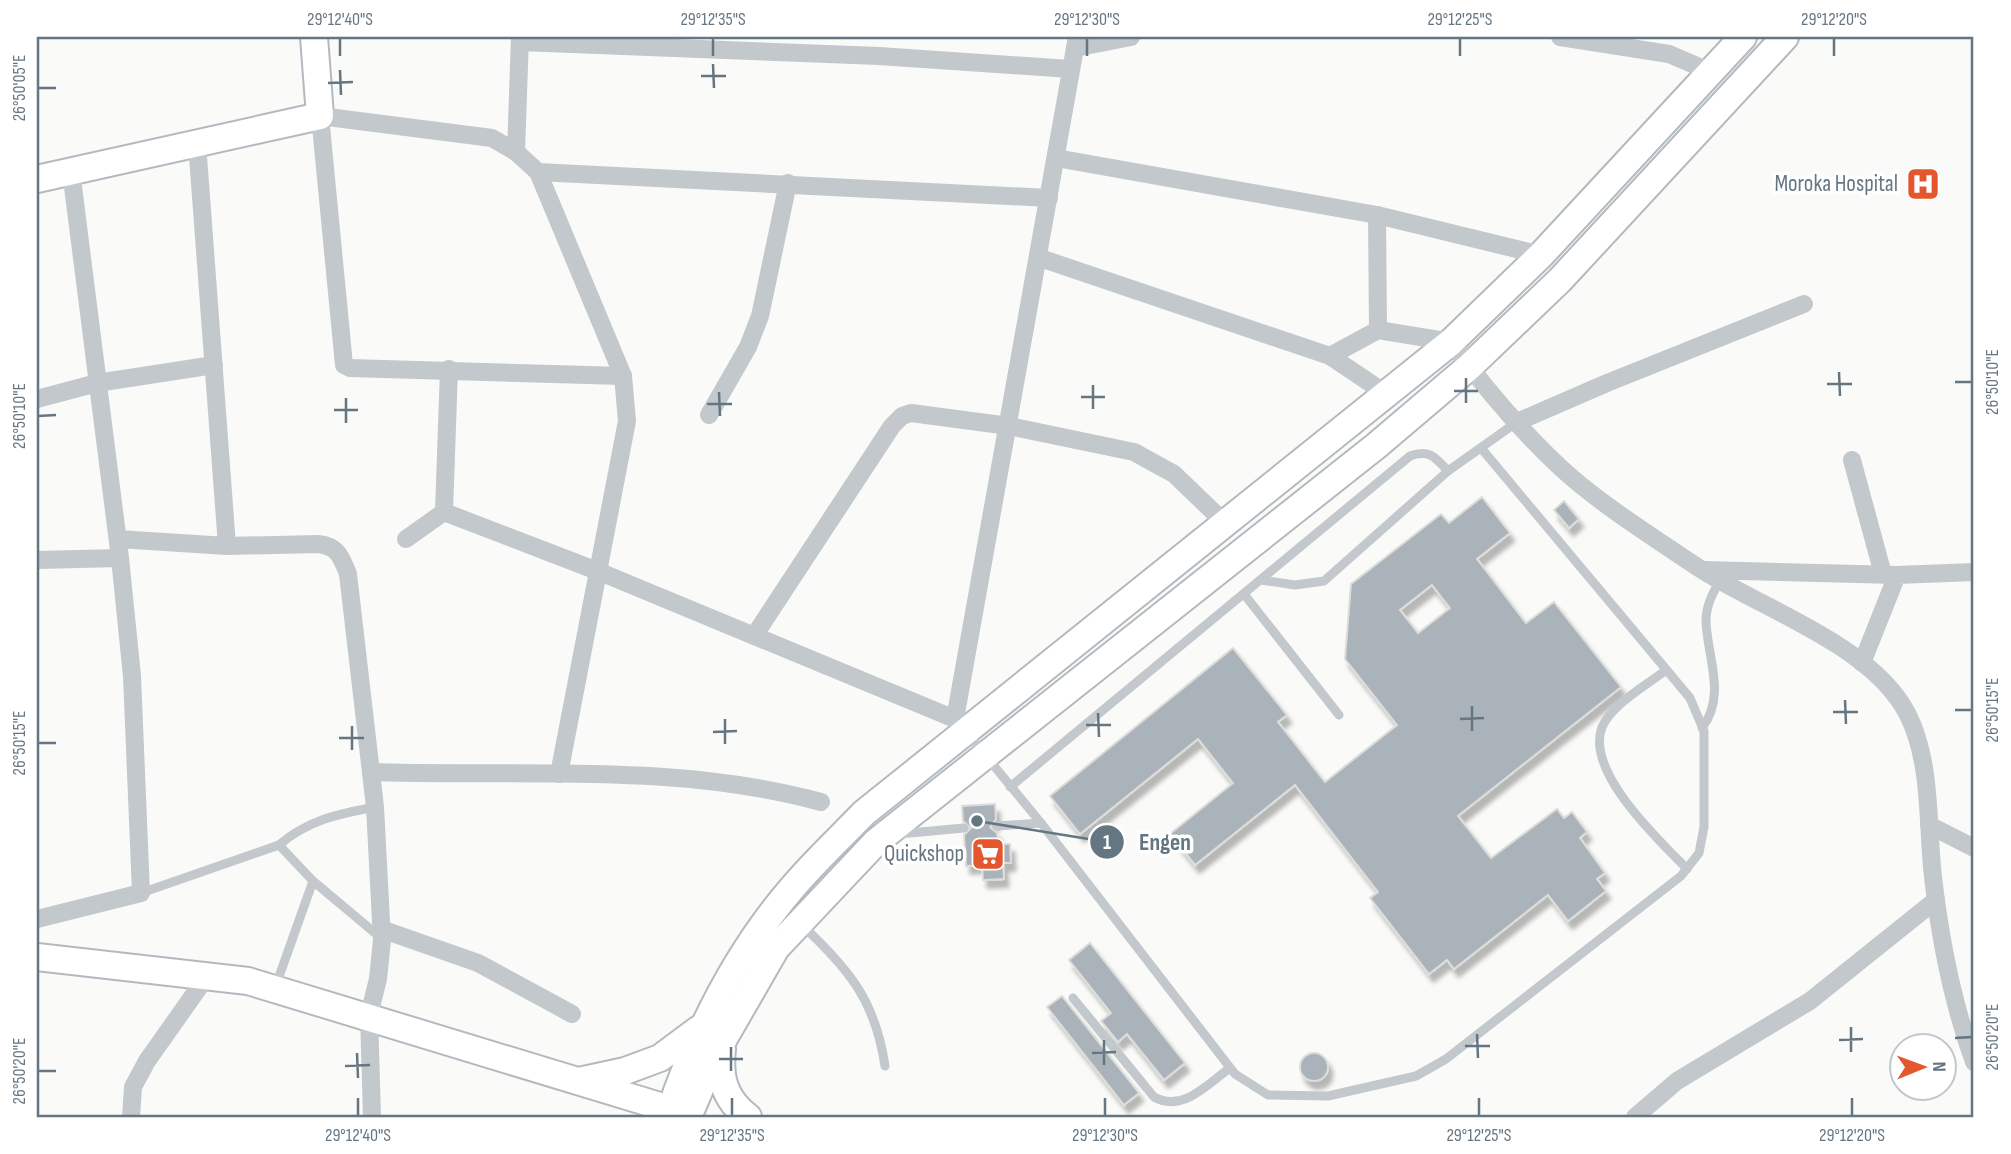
<svg xmlns="http://www.w3.org/2000/svg" width="2011" height="1154" font-family="'Sofia Sans Condensed',sans-serif">
  <style>
    .building { fill: #aab3b9; stroke: #dcdcda; stroke-width: 2; fill-rule: evenodd; filter: url(#shadow) }
    .lines { fill: none; stroke-linecap: round; stroke-linejoin: round }
    .secondary-casing { stroke: #b3babf; stroke-width: 30 }
    .lane { stroke: #c3c8cc; stroke-width: 9 }
    .street { stroke: #c3c8cc; stroke-width: 18 }
    .secondary { stroke: #fff; stroke-width: 26 }
    .ticks { fill: none; stroke: #657683; stroke-width: 2.5 }
    .labels { text-anchor: middle; dominant-baseline: central; stroke-width: 7; stroke-linejoin: round; paint-order: stroke }
    .poi-label { font-size: 23px; fill: #657683; stroke: #fff; text-anchor: end }
    .leader { fill: none; stroke: #657683; stroke-width: 2.5 }
    .callout-dot { fill: #657683; stroke: #fff; stroke-width: 2.5 }
    .mark-label { font-size: 21px; text-anchor: middle; font-weight: bold; fill: #fff }
    .callout-label { font-size: 24px; text-anchor: middle; font-weight: bold; fill: #657683; stroke: #fff; stroke-width: 7; stroke-linejoin: round; paint-order: stroke }
    .neatline { fill: none; stroke: #657683; stroke-width: 2.5 }
    .ticks-label { font-size: 18px; text-anchor: middle; fill: #657683 }
  </style>
  <defs>
    <filter id="shadow"><feDropShadow dx="4.5" dy="8" stdDeviation="2" flood-color="#0004"/></filter>
  </defs>
  <rect width="100%" height="100%" fill="#fafaf8"/>
  <g class="building">
    <path d="M 1482,497 L 1510,533 L 1477,559 L 1526,623 L 1554,602 L 1621,687 L 1458,816 L 1491,858 L 1557,809 L 1564,818 L 1572,812 L 1587,832 L 1580,838 L 1605,873 L 1597,879 L 1606,891 L 1568,921 L 1548,895 L 1454,969 L 1447,960 L 1429,974 L 1370,898 L 1378,892 L 1295,785 L 1195,865 L 1170,834 L 1233,783 L 1198,739 L 1080,834 L 1050,796 L 1233,648 L 1287,715 L 1278,722 L 1325,782 L 1397,725 L 1345,659 L 1351,584 L 1441,514 L 1449,523 ZM 1432,585 L 1450,608 L 1418,633 L 1400,610 Z"/>
    <polygon points="1564,501 1579,519 1569,528 1554,510"/>
    <polygon points="995,804 996,819 990,827 997,833 998,844 1010,844 1011,863 1003,863 1004,879 983,880 982,865 966,866 964,835 971,828 963,821 962,806"/>
    <polygon points="1090,943 1185,1063 1164,1080 1127,1034 1118,1042 1101,1021 1111,1013 1069,960"/>
    <polygon points="1062,996 1139,1093 1124,1105 1047,1007"/>
    <circle cx="1314" cy="1067" r="14"/>
  </g>
  <g class="lines">
    <defs>
      <g id="secondary">
        <polyline points="37,179 320,116 314,37"/>
        <polyline points="37,957 248,981 686,1114"/>
        <path d="M 722,1049 C 719,1077 724,1099 748,1117"/>
        <polyline points="579,1081 625,1071 660,1058 699,1029"/>
        <path d="M 668,1117 C 696,1033 735,954 793,887 C 815,861 841,837 864,813 L 1451,342 L 1541,255 L 1743,37"/>
        <polyline points="688,1117 715,1054 776,948 876,842 1376,446 1469,367 1560,280 1785,37"/>
      </g>
    </defs>
    <use href="#secondary" class="secondary-casing"/>
    <g class="lane">
      <polyline points="1261,580 1295,585 1324,581 1448,471 1517,422"/>
      <polyline points="1244,594 1339,715"/>
      <path d="M 1666,670 C 1647,685 1612,704 1602,727 C 1585,772 1659,840 1687,869"/>
      <path d="M 1702,728 C 1727,695 1707,657 1706,621 C 1706,605 1713,593 1720,580"/>
      <polyline points="967,733 1041,823 1235,1074 1268,1095 1328,1096 1416,1076 1446,1059 1681,876 1699,853 1704,827 1704,731 1690,698 1481,448"/>
      <path d="M 1010,787 L 1410,456 C 1429,449 1435,457 1448,471"/>
      <polyline points="997,826 1041,823"/>
      <polyline points="899,834 964,828"/>
      <polyline points="279,845 313,881 381,938"/>
      <path d="M 141,893 L 279,845 C 308,820 338,814 375,807"/>
      <path d="M 801,924 C 849,970 875,999 885,1066"/>
      <polyline points="275,988 313,881"/>
      <path d="M 1073,998 L 1154,1097 C 1183,1113 1207,1084 1230,1068"/>
    </g>
    <g class="street">
      <polyline points="1560,37 1669,54 1711,72"/>
      <polyline points="520,42 879,56 1070,69"/>
      <polyline points="1075,48 1131,37"/>
      <polyline points="197,143 227,546"/>
      <polyline points="516,152 520,37"/>
      <polyline points="1056,158 1377,215 1541,255"/>
      <polyline points="538,172 623,376 627,421 559,774"/>
      <polyline points="1377,215 1378,330"/>
      <polyline points="1040,258 1330,356 1385,393"/>
      <path d="M 1330,356 L 1378,330 L 1451,342 C 1484,387 1521,431 1562,469 C 1599,503 1657,540 1699,568 C 1763,610 1873,645 1908,715 C 1932,763 1927,825 1933,877 C 1940,938 1953,1004 1974,1062"/>
      <polyline points="623,376 350,368 344,365 320,116 492,138 516,152 538,172 1049,198"/>
      <polyline points="37,399 97,383 214,365"/>
      <polyline points="709,415 748,347 760,316 788,183"/>
      <polyline points="1517,422 1607,383 1804,304"/>
      <polyline points="1852,460 1883,574"/>
      <polyline points="444,512 600,572 955,719"/>
      <path d="M 118,539 L 227,546 L 318,544 C 338,546 341,557 348,574 L 375,807 L 382,940 L 378,979 L 369,1015 L 372,1117"/>
      <polyline points="406,539 444,512 449,369"/>
      <polyline points="37,560 120,558"/>
      <polyline points="1705,570 1897,575"/>
      <polyline points="754,636 892,426 902,416 911,413 1009,426 1134,452 1174,474 1225,523"/>
      <polyline points="1862,663 1897,575 1974,572"/>
      <polyline points="966,731 955,719 1077,37"/>
      <path d="M 371,772 C 522,777 674,762 821,802"/>
      <polyline points="1929,825 1974,848"/>
      <polyline points="37,919 141,893 132,676 120,558 71,171"/>
      <polyline points="381,929 478,963 572,1014"/>
      <polyline points="131,1117 133,1087 147,1061 207,976"/>
      <polyline points="1635,1117 1677,1081 1810,1001 1936,900"/>
    </g>
    <use href="#secondary" class="secondary"/>
  </g>
  <path class="ticks" d="M 340,38 L 340,56M 713,38 L 713,56M 1087,38 L 1087,56M 1460,38 L 1460,56M 1834,38 L 1834,56M 713,64 L 714,88M 340,70 L 341,95M 701,76 L 726,76M 328,83 L 353,82M 38,88 L 56,88M 1839,372 L 1840,396M 1466,378 L 1466,403M 1955,382 L 1972,382M 1827,384 L 1852,384M 1093,385 L 1093,409M 1454,391 L 1478,391M 719,392 L 720,416M 1081,397 L 1105,397M 346,398 L 346,423M 707,404 L 732,404M 334,410 L 358,410M 38,416 L 56,415M 1845,700 L 1846,724M 1472,706 L 1472,731M 1955,710 L 1972,710M 1833,712 L 1858,712M 1098,713 L 1099,737M 725,719 L 725,744M 1460,719 L 1484,718M 1086,725 L 1111,725M 352,726 L 352,750M 713,732 L 737,731M 339,738 L 364,738M 38,743 L 56,743M 1851,1027 L 1851,1052M 1477,1034 L 1478,1058M 1955,1038 L 1972,1037M 1104,1040 L 1104,1065M 1839,1040 L 1863,1039M 1465,1046 L 1490,1046M 731,1047 L 731,1071M 357,1053 L 358,1078M 1092,1053 L 1116,1052M 719,1059 L 743,1059M 345,1066 L 370,1065M 38,1071 L 56,1071M 358,1098 L 358,1116M 732,1098 L 732,1116M 1105,1098 L 1105,1116M 1479,1098 L 1479,1116M 1852,1098 L 1852,1116"/>
  <defs>
    <symbol id="hospital-square" viewBox="-11 -11 22 22"><rect x="-9" y="-9" width="18" height="18" rx="4" fill="#e4572e" stroke="#fff"/><path d="M-5-5h3v3.5h4V-5h3V5h-3V1.5h-4V5h-3Z" fill="#fff"/></symbol>
    <symbol id="supermarket-square" viewBox="-11 -11 22 22"><rect x="-9" y="-9" width="18" height="18" rx="4" fill="#e4572e" stroke="#fff"/><path d="M-6-5.5h2.5l.6 2H6L4.5 2H-2.5L-4.4-4H-6ZM-1.5 3.2a1.3 1.3 0 1 0 .1 0ZM3 3.2a1.3 1.3 0 1 0 .1 0Z" fill="#fff"/></symbol>
  </defs>
  <g fill-rule="evenodd">
    <use href="#hospital-square" x="1904" y="165" width="38" height="38"/>
    <use href="#supermarket-square" x="969" y="835" width="38" height="38"/>
  </g>
  <g class="labels">
    <g class="poi-label">
      <text x="1898" y="184">Moroka Hospital</text>
      <text x="964" y="854">Quickshop</text>
    </g>
  </g>
  <path class="leader" d="M977 821L1107 842"/>
  <g class="callout-dot">
    <circle cx="977" cy="821" r="7"/>
    <circle cx="1107" cy="842" r="18"/>
  </g>
  <g class="mark-label">
    <text x="1107" y="849">1</text>
  </g>
  <g class="callout-label">
    <text x="1165" y="850">Engen</text>
  </g>
  <rect width="2011" height="1154" fill="none" stroke="#ffffff" stroke-width="77"/>
  <g transform="translate(1923 1067) rotate(89)"><circle r="33" fill="#ffffff" stroke="#c1c8cd" stroke-width="2"/>
  <path d="M0-5L12 26L0 18L-12 26Z" fill="#e4572e"/>
  <text y="-10" font-size="19" font-weight="bold" text-anchor="middle" fill="#657683">N</text>
  </g>
  <rect x="38" y="38" width="1934" height="1078" class="neatline"/>
  <g class="ticks-label">
    <text x="340" y="25">29°12'40"S</text>
    <text x="713" y="25">29°12'35"S</text>
    <text x="1087" y="25">29°12'30"S</text>
    <text x="1460" y="25">29°12'25"S</text>
    <text x="1834" y="25">29°12'20"S</text>
    <text transform="translate(19 88) rotate(-90)" y="6">26°50'05"E</text>
    <text transform="translate(1992 382) rotate(-90)" y="6">26°50'10"E</text>
    <text transform="translate(19 416) rotate(-90)" y="6">26°50'10"E</text>
    <text transform="translate(1992 710) rotate(-90)" y="6">26°50'15"E</text>
    <text transform="translate(19 743) rotate(-90)" y="6">26°50'15"E</text>
    <text transform="translate(1992 1037) rotate(-90)" y="6">26°50'20"E</text>
    <text transform="translate(19 1071) rotate(-90)" y="6">26°50'20"E</text>
    <text x="358" y="1141">29°12'40"S</text>
    <text x="732" y="1141">29°12'35"S</text>
    <text x="1105" y="1141">29°12'30"S</text>
    <text x="1479" y="1141">29°12'25"S</text>
    <text x="1852" y="1141">29°12'20"S</text>
  </g>
</svg>
